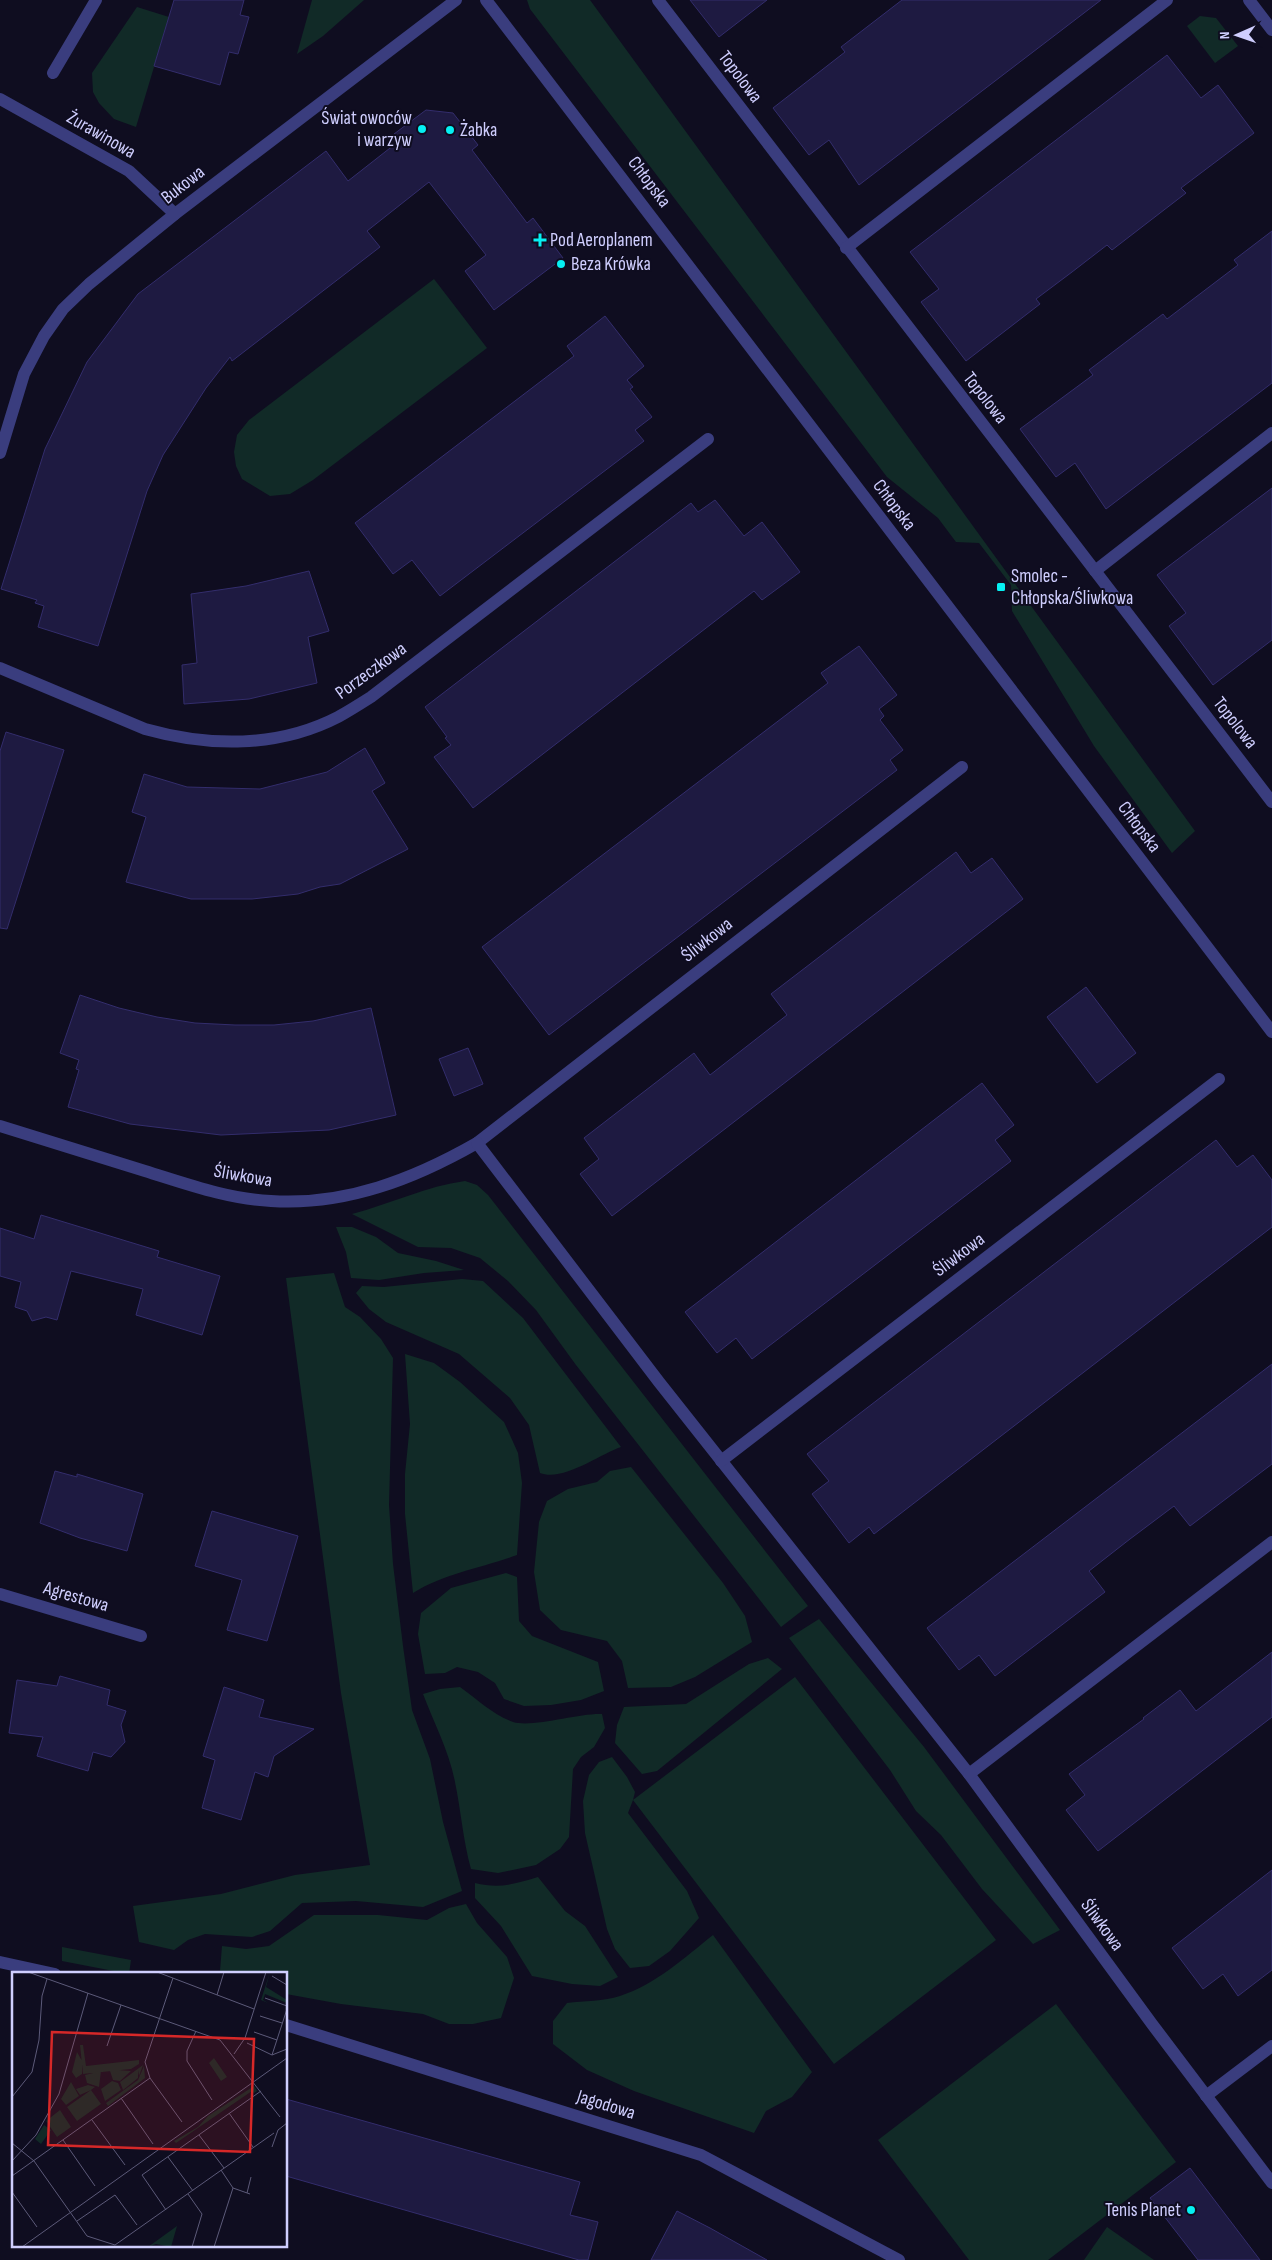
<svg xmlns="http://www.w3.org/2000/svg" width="1272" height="2260" font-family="'Sofia Sans Condensed',sans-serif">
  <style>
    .green { fill: #112a27 }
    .building { fill: #1e1a41; stroke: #332d6c }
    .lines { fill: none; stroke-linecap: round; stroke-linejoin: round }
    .minor { stroke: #3a3d7e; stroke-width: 12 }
    .poi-dot { fill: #06f0f2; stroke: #0f0d20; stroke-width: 2 }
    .labels { text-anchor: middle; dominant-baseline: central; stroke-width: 4; stroke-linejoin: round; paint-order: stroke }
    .street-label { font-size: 19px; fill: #cfcefe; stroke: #0f0d20 }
    .poi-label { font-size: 19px; fill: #cfcefe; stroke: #0f0d20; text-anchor: start }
    .inset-road { fill: none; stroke: #5c5a79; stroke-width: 1 }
    .view { fill: #d62828; fill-opacity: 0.15; stroke: #d62828; stroke-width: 2.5 }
    .inset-edge { fill: none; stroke: #cfcefe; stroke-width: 2.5 }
  </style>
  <rect width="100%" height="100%" fill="#0f0d20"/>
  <g class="green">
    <polygon points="312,0 364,0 323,36 297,54"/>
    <polygon points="527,0 590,0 1195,831 1172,853 1094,746 1012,611 1011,585 979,543 956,542 938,518 887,477 530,9"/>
    <polygon points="137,7 169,17 136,127 114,119 99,103 93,92 92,73"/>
    <polygon points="1200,16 1216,18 1238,46 1215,63 1187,26"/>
    <polygon points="434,279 487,348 313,480 290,494 270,496 242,479 236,466 234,452 237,435 249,420"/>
    <path d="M 465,1181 L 477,1185 L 488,1195 L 808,1606 L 781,1627 L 576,1365 L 536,1310 L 508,1281 L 480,1258 L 451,1248 L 418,1247 L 352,1214 C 390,1204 427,1186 465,1181 Z"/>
    <polygon points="336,1227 352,1227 376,1237 398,1253 436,1261 464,1270 424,1273 379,1280 351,1278 346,1252"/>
    <polygon points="334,1273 345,1307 360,1317 381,1339 393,1358 389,1505 393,1564 403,1646 412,1710 430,1759 443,1822 462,1891 423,1907 356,1901 302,1903 270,1931 252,1937 205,1934 188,1940 174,1950 139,1942 133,1906 221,1894 295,1875 370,1865 341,1693 286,1278"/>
    <path d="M 462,1279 L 483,1281 L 523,1318 L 621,1447 C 600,1454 563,1482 540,1473 L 529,1425 L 510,1398 L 459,1354 L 386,1322 L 369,1309 L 356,1293 L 362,1286 L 384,1287 Z"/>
    <path d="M 405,1354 L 434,1363 L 460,1382 L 504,1422 L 518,1453 L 522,1483 L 517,1555 C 482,1568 445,1573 413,1593 L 405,1514 L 405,1474 L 410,1424 Z"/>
    <polygon points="631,1467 723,1583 745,1616 752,1642 695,1677 671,1687 628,1688 622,1661 607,1641 561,1630 540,1610 534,1572 539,1522 547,1501 568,1489 597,1482 610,1471"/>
    <polygon points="506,1573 517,1577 519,1621 532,1636 598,1662 604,1691 581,1700 551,1705 524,1706 504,1699 495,1683 478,1672 457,1667 445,1673 425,1674 418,1634 421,1613 451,1588"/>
    <polygon points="819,1619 924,1747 1060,1930 1033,1944 982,1889 941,1835 916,1811 890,1770 789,1638"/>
    <polygon points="768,1658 782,1669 657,1771 642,1774 615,1743 617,1725 624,1707 686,1704 749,1664"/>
    <polygon points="795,1677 996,1940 834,2064 633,1800 628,1813 687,1891 699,1918 670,1951 649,1966 630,1968 615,1949 607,1929 585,1833 583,1801 589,1775 599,1762 612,1757 627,1777 635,1792 633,1800"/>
    <path d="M 460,1687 C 477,1699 493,1715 513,1722 C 533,1728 578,1713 602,1714 L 605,1728 L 594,1747 L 581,1757 L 573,1769 L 569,1837 L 560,1849 L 536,1865 L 498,1873 L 471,1869 C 463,1840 461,1811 455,1782 C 449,1751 434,1723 423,1694 L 440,1689 Z"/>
    <path d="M 538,1877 L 565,1911 L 585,1926 L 618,1977 L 600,1986 L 572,1984 L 532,1976 L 501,1926 L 475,1898 L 475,1883 C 499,1889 515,1884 538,1877 Z"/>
    <polygon points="466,1904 477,1923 507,1957 514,1978 501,2018 473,2024 449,2024 423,2014 341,2004 286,1994 286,1974 226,1974 220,1971 222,1946 246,1949 269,1946 314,1915 378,1915 427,1920 449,1908"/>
    <path d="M 713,1935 L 812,2072 L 792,2097 L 766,2111 L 754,2133 L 634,2091 L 587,2070 L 553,2044 L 553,2021 L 567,2003 C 584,2001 604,2001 620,1996 C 656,1984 684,1958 713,1935 Z"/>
    <polygon points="62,1947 131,1960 129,1974 62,1961"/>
    <polygon points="1056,2004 1176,2162 1048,2260 969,2260 878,2140"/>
    <polygon points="1107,2227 1154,2260 1084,2260"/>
  </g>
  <g class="building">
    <polygon points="174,0 244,0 240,15 249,17 238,54 229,52 220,85 154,66"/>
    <polygon points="690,0 767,0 719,37"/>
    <polygon points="902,0 1101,0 859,185 829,140 809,155 773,108 845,52 841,47"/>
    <polygon points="1167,55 1201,98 1218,85 1254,133 1181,188 1186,193 1112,250 1107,245 1072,272 1036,299 1040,304 966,361 921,302 939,289 910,252"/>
    <polygon points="426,110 453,113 478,145 472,150 527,223 533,218 563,258 494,310 465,271 486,255 429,182 367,231 380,247 232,361 230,357 206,388 163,455 147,491 98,646 38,627 44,606 35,603 37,600 1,589 45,449 87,362 138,294 326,151 348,181 399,141 394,134"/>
    <polygon points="1272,231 1272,383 1106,509 1075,463 1056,477 1020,429 1093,375 1089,370 1163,314 1167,319 1238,265 1234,260"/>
    <polygon points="605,316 644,366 627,380 633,387 630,389 652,417 635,430 644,441 440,596 412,560 393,574 355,523 574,356 567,346"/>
    <polygon points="1272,488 1272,640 1213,685 1169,626 1186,613 1157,575"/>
    <polygon points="715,500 744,536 762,522 800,572 762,600 754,591 473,808 434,757 451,745 445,738 447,737 425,707 691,503 698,512"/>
    <polygon points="309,571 329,631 308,637 317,683 249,699 184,704 182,665 197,663 191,594 246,586"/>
    <polygon points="859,646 897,695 879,709 884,716 880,720 903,750 890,760 897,770 549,1035 482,947 828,683 821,673"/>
    <polygon points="6,732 64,750 7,929 0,928 0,751"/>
    <polygon points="365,748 385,783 372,791 408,849 340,884 320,887 298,894 252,899 191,899 126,882 146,817 132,812 144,774 187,787 260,789 327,772"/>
    <polygon points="956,852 971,873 992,858 1023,899 612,1216 580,1174 599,1159 584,1138 694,1053 710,1075 787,1015 771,994"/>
    <polygon points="1086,987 1136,1053 1097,1083 1047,1017"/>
    <polygon points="80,995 119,1008 157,1017 195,1023 235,1025 274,1025 313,1021 371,1008 396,1115 329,1130 221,1135 130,1124 68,1107 79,1070 76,1069 79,1060 60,1053"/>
    <polygon points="468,1048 483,1084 454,1096 439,1059"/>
    <polygon points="982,1083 1014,1125 995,1140 1011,1161 752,1359 736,1338 717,1353 685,1312"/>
    <polygon points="1216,1140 1237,1167 1253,1155 1272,1180 1272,1227 874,1534 869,1527 849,1543 812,1494 829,1481 807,1454"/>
    <polygon points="41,1215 159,1251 157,1257 220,1276 202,1335 136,1315 143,1289 71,1271 57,1320 46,1317 32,1321 27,1311 15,1307 21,1282 0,1276 0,1228 34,1239"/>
    <polygon points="1272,1364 1272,1464 1190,1526 1174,1506 1130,1539 1089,1571 1105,1592 995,1676 979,1655 959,1670 927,1628"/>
    <polygon points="55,1471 77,1477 77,1474 143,1494 127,1551 80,1538 40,1523"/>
    <polygon points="212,1511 298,1536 267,1641 227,1630 242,1580 195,1566"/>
    <polygon points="1272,1652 1272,1717 1098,1851 1066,1810 1085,1795 1069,1774 1144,1719 1143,1718 1180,1690 1196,1711"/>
    <polygon points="60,1676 110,1690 107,1705 126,1711 121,1725 125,1742 111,1757 93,1752 88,1771 37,1756 43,1737 9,1733 17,1680 57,1686"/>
    <polygon points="224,1687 264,1700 259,1717 314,1729 274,1756 268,1777 255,1772 241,1820 202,1808 215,1760 203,1756"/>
    <polygon points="1272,1870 1272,1970 1238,1996 1223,1974 1203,1989 1172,1948"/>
    <polygon points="286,2099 580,2182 570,2215 598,2222 588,2260 579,2260 286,2176"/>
    <polygon points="1190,2168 1260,2260 1198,2260 1150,2198"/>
    <polygon points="677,2211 710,2228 767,2260 651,2260"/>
  </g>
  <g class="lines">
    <g class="minor">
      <polyline points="486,0 1272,1032"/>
      <polyline points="658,0 1272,802"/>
      <polyline points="1249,0 1272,30"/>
      <polyline points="53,73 96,0"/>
      <polyline points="0,99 129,171 175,214"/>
      <polyline points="846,248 1167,0"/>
      <polyline points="0,453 24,374 44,336 63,309 89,284 175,214 456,0"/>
      <polyline points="1095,571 1272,433"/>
      <path d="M 0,668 L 145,729 C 209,747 278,748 338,717 C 349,711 360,704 371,697 L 708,439"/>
      <path d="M 0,1126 C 48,1141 97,1156 145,1171 C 187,1184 228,1199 271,1201 C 345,1206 414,1179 477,1143 L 962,767"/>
      <polyline points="477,1143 659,1382 969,1774 1152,2024 1272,2183"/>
      <polyline points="721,1461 1219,1079"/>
      <polyline points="0,1594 141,1636"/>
      <polyline points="969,1774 1272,1542"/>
      <polyline points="0,1962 55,1974"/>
      <polyline points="286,2025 701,2155 899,2260"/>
      <polyline points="1206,2096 1272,2046"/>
    </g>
  </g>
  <g class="poi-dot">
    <circle cx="422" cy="129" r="5"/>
    <circle cx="450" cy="130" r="5"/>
    <path d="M537.5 232.5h5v5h5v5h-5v5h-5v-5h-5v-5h5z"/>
    <circle cx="561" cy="264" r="5"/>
    <rect x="996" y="582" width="10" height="10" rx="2.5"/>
    <circle cx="1191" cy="2210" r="5"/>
  </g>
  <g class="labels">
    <g class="street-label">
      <text transform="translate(740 77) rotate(53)">Topolowa</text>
      <text transform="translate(101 135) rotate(30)">Żurawinowa</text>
      <text transform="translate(649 182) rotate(53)">Chłopska</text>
      <text transform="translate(183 185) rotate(-38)">Bukowa</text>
      <text transform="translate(985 398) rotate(52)">Topolowa</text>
      <text transform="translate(894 505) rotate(53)">Chłopska</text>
      <text transform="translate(371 671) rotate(-36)">Porzeczkowa</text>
      <text transform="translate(1235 723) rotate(52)">Topolowa</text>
      <text transform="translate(1139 827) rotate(53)">Chłopska</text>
      <text transform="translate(707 940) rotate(-38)">Śliwkowa</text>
      <text transform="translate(243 1176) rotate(10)">Śliwkowa</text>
      <text transform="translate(959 1255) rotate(-37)">Śliwkowa</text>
      <text transform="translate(76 1597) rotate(16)">Agrestowa</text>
      <text transform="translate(1102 1925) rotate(54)">Śliwkowa</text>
      <text transform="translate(606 2105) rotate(17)">Jagodowa</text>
    </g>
    <g class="poi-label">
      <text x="412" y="118" text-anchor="end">Świat owoców<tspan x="412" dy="22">i warzyw</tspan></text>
      <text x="460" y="130">Żabka</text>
      <text x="550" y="240">Pod Aeroplanem</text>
      <text x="571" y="264">Beza Krówka</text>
      <text x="1011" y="576">Smolec -<tspan x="1011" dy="22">Chłopska/Śliwkowa</tspan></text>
      <text x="1181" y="2210" text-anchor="end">Tenis Planet</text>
    </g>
  </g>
  <g transform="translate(12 1972)">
    <rect width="275" height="275" fill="#0f0d20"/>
    <path d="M 258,0 L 254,15 L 275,28 L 275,31 L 253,22 L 251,28 L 256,31 L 249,28 ZM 68,73 L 71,73 L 74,94 L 127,88 L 127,92 L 119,97 L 71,102 ZM 65,80 L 70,89 L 70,102 L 64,106 L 60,100 ZM 202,86 L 215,105 L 209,109 L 197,91 ZM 131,93 L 127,104 L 126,98 L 126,106 L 111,118 L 108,110 ZM 132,94 L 133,106 L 96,134 L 94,131 L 126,108 ZM 89,99 L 87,115 L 75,111 L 73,103 ZM 98,99 L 105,98 L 119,99 L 108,109 L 101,108 ZM 100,109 L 106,111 L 109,118 L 93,129 L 89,117 ZM 59,110 L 67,124 L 54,133 L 49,127 ZM 76,113 L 83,115 L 79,118 L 89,132 L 65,149 L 55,135 L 79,118 L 68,123 L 64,117 ZM 242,114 L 245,119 L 242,121 L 240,119 L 164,171 L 162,169 L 186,155 L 196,144 ZM 48,138 L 59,155 L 45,165 L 34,149 ZM 32,153 L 39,158 L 29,172 L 23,167 ZM 165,254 L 159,275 L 144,272 L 136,275 Z" fill="#112a27"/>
    <path class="inset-road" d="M 16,0 L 208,68 L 268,145M 145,0 L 242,37M 260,4 L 275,13M 161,6 L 133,90 L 138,106 L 170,150M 205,23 L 212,0M 253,26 L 275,34M 248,44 L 270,51M 184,59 L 175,79 L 175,89 L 200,128M 242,60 L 265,68M 235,71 L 260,83 L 275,77M 95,74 L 109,33M 222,82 L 233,66 L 254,0M 260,83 L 275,37M 0,125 L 20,100 L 27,68 L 30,24 L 35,7M 109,126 L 141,172M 217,141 L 241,175M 80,148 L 113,193M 187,163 L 212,196M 51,168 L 83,214M 0,171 L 22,189 L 75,264 L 103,273 L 262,161M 260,175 L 266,158 L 275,151M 156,185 L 181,219M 0,189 L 24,163 L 47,122 L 76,21M 0,204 L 138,106M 221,216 L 238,222M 0,220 L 25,255M 235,221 L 239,205M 176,222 L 190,242 L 180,275M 154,238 L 130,203 L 249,119M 65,249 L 103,223 L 125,253M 10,275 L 275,86M 202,275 L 221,216 L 209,198"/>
    <path class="view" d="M 40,60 L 242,67 L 238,180 L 36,173 Z"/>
    <rect width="275" height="275" class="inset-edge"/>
  </g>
  <g transform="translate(1237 35) rotate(268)" stroke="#0f0d20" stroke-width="4" paint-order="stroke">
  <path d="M0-4L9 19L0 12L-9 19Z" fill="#cfcefe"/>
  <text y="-8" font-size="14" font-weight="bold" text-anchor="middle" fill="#cfcefe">N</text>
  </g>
</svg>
